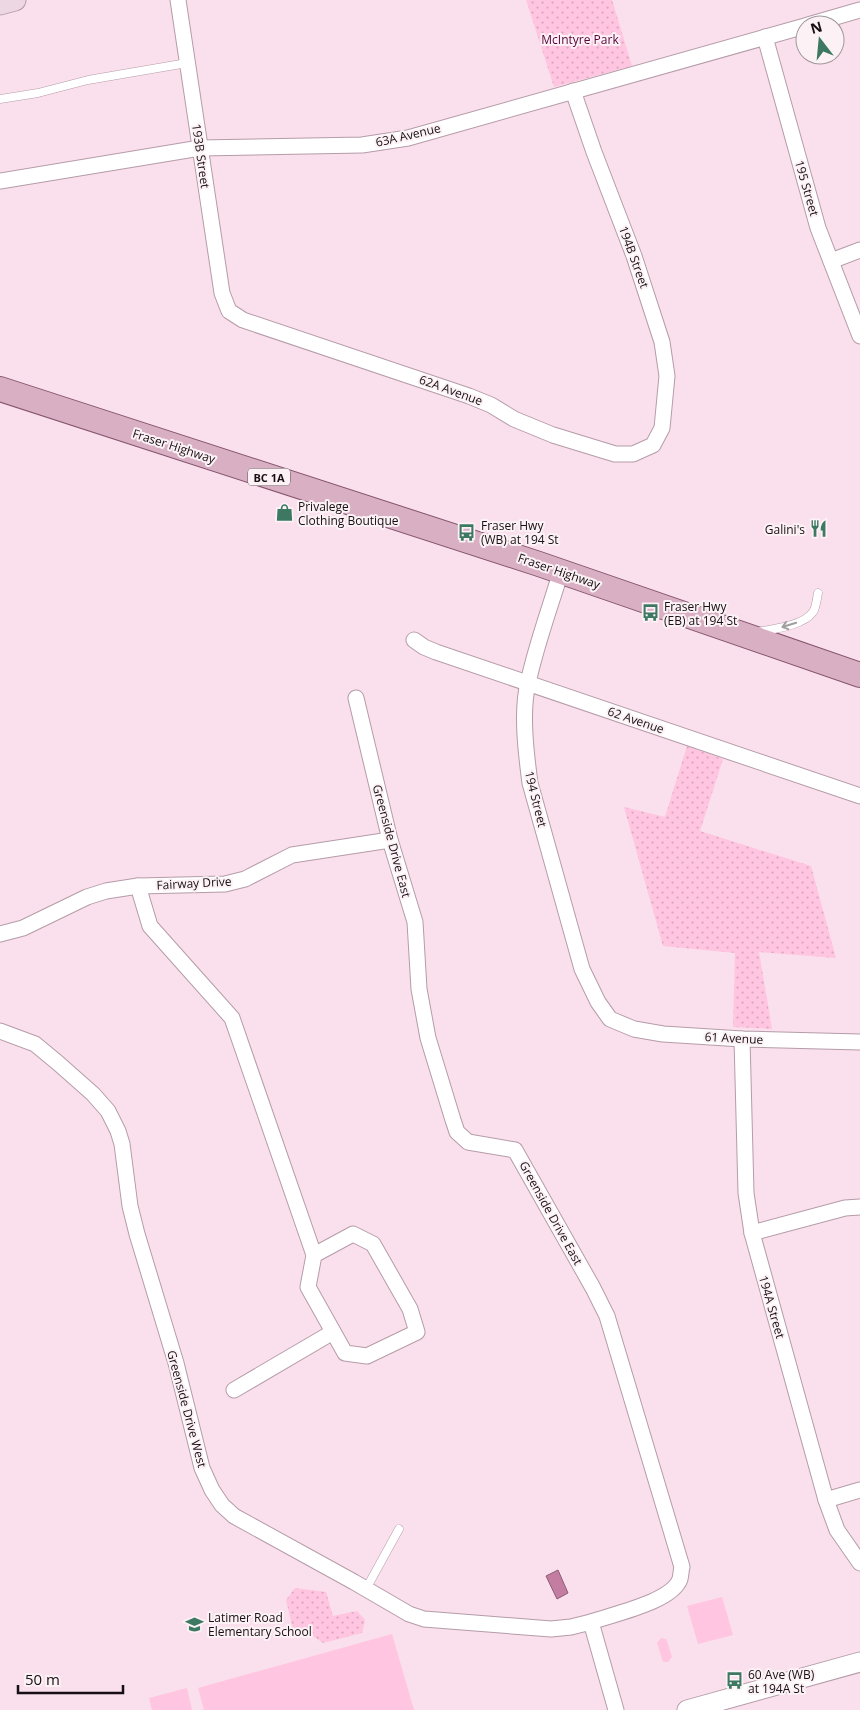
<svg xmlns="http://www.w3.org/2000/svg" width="860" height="1710" font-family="'Open Sans',sans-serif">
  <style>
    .green { fill: #ffc5e1 }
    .park { fill: url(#park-dots) }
    .water { fill: #c27da0; stroke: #8f5c76 }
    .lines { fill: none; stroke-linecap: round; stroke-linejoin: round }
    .service-casing { stroke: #b59ca8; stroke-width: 9 }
    .minor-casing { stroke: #b59ca8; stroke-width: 17 }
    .tertiary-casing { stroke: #b59ca8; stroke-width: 21 }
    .secondary-casing { stroke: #b59ca8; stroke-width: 23 }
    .primary-casing { stroke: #84546d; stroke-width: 26 }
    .service { stroke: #fff; stroke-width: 8 }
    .minor { stroke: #fff; stroke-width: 15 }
    .tertiary { stroke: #fff; stroke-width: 19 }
    .secondary { stroke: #ecd7e2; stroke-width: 21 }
    .primary { stroke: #d9afc4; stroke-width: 24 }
    .oneway { stroke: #a29fa1 }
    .labels { text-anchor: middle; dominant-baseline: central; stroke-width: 4; stroke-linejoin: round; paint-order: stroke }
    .shield { fill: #fcf2f6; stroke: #5c5357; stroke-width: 1 }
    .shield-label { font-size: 11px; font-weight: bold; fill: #170f13 }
    .park-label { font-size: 12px; fill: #58033b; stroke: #fcf2f6 }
    .street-label { font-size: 12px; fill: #170f13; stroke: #fcf2f6 }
    .poi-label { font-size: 12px; fill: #170f13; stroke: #fcf2f6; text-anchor: start }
  </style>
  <defs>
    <pattern id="park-dots" width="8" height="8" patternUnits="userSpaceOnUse" patternTransform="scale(1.25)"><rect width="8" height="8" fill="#ffc5e1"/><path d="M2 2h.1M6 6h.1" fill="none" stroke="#daa8c0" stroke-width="1.8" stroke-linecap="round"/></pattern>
  </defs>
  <rect width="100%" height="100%" fill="#fadfec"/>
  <g class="green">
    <polygon points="722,1597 733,1635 698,1644 687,1606"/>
    <polygon points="392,1634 414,1710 204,1710 198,1688"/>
    <polygon points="661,1638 666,1639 667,1641 672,1657 668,1662 663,1662 657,1643"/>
    <polygon points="187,1688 192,1710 152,1710 149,1698"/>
  </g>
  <g class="park">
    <polygon points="526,0 612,0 632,66 554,87"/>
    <polygon points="687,746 723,759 700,831 811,866 836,958 759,952 772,1029 733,1027 735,953 663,946 624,807 665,817"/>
    <polygon points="295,1588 326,1592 333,1616 357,1611 365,1620 362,1633 323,1643 306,1631 299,1632 293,1629 286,1600"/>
  </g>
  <polygon class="water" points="558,1570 568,1593 557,1599 546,1576"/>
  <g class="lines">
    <defs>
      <g id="service">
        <polyline points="0,99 38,93 88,80 187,63"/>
        <path d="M 757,632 C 773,629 803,626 813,612 C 816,608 817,598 818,593"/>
        <polyline points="366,1589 399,1529"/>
      </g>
      <g id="minor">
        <polyline points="178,0 222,293 229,311 243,320 469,396 491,405 514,419 553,435 615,454 633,454 653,445 662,428 667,376 662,342 634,256 594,152 573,91"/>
        <polyline points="808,25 860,10"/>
        <polyline points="765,37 818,228 860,336"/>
        <polyline points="0,181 200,148 362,145 408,138 805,26"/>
        <polyline points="831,261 860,250"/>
        <path d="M 561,571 C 550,608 536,645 528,683 C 521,712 526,753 530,783 L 582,969 L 598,1002 L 610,1019 L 634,1029 L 663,1034 L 742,1039 L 860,1042"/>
        <polyline points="414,640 424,647 436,652 860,796"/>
        <path d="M 356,698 L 390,840 L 415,922 L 419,989 L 428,1038 L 453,1120 L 457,1132 L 468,1142 L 515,1150 L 593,1288 L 607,1316 L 682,1567 C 681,1570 681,1575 680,1579 C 672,1602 613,1614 591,1622"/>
        <polyline points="138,886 150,926 232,1018 314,1255 308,1287 345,1353 367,1356 417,1332 410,1309 373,1244 353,1234 314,1255"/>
        <polyline points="0,934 23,928 87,897 106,891 138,886 225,884 245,879 292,855 390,840"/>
        <polyline points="0,1031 35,1044 58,1063 93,1094 108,1111 118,1131 122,1144 130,1206 137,1234 176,1363 202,1468 212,1490 222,1505 234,1516 354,1582 409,1614 424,1619 551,1629 571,1627 591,1622 616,1710"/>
        <polyline points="742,1039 746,1193 752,1233 826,1500 837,1530 860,1563"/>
        <polyline points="752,1233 845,1208 860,1207"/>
        <polyline points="234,1390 333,1332"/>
        <polyline points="826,1500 860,1490"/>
      </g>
      <polyline id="tertiary" points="687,1710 860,1662"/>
      <polyline id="secondary" points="0,4 15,0"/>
      <polyline id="primary" points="0,389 539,564 860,675"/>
    </defs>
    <use href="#service" class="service-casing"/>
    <use href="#minor" class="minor-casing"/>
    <use href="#tertiary" class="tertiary-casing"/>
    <use href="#secondary" class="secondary-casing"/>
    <use href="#primary" class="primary-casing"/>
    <use href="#service" class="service"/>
    <use href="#minor" class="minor"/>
    <use href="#tertiary" class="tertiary"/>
    <use href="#secondary" class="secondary"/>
    <use href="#primary" class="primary"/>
  </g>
  <defs><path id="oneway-shaft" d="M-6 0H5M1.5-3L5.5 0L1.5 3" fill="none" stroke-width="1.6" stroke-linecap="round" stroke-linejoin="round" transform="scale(1.25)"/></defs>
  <use class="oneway" href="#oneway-shaft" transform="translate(789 625) rotate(163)"/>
  <defs>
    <symbol id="shop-bare" viewBox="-9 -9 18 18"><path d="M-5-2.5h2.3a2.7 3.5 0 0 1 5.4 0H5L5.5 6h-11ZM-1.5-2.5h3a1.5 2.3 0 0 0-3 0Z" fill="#3c7862" stroke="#fcf2f6" stroke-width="2.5" paint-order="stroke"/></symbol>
    <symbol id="restaurant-bare" viewBox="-9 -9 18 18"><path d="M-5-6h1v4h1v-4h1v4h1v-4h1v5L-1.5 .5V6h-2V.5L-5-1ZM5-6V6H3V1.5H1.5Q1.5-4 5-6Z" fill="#3c7862" stroke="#fcf2f6" stroke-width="2.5" paint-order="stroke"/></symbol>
    <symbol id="bus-bare" viewBox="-9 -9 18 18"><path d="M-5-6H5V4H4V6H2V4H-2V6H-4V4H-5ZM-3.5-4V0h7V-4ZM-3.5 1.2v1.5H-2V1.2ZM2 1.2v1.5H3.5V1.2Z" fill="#3c7862" stroke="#fcf2f6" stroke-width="2.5" paint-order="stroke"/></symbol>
    <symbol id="school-bare" viewBox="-9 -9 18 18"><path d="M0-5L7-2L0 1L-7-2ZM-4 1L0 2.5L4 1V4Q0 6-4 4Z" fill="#3c7862" stroke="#fcf2f6" stroke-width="2.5" paint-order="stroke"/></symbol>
  </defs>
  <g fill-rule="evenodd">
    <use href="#shop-bare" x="272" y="500" width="25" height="25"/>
    <use href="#restaurant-bare" x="806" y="516" width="25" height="25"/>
    <use href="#bus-bare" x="454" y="520" width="25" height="25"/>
    <use href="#bus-bare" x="638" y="600" width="25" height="25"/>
    <use href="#school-bare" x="182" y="1612" width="25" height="25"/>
    <use href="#bus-bare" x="722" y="1668" width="25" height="25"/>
  </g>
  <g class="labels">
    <rect class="shield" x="248" y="468.5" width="42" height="17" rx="4"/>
    <g class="shield-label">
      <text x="269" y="477">BC 1A</text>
    </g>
    <g class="park-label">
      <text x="580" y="39">McIntyre Park</text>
    </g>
    <g class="street-label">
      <text transform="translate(408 135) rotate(-13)">63A Avenue</text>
      <text transform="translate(201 156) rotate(82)">193B Street</text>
      <text transform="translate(807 188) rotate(74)">195 Street</text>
      <text transform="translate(634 257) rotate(70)">194B Street</text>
      <text transform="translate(451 390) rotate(20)">62A Avenue</text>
      <text transform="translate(174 446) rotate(18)">Fraser Highway</text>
      <text transform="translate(559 571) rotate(19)">Fraser Highway</text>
      <text transform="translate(636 720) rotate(19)">62 Avenue</text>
      <text transform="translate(536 799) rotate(76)">194 Street</text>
      <text transform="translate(392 841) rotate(75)">Greenside Drive East</text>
      <text transform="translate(194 883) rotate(-3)">Fairway Drive</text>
      <text transform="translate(734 1038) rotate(3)">61 Avenue</text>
      <text transform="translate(551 1213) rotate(61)">Greenside Drive East</text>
      <text transform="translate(772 1307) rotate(74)">194A Street</text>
      <text transform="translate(187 1409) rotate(75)">Greenside Drive West</text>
    </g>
    <g class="poi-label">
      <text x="298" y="506">Privalege<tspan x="298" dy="14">Clothing Boutique</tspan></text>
      <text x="481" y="525">Fraser Hwy<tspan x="481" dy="14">(WB) at 194 St</tspan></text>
      <text x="805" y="529" text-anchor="end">Galini's</text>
      <text x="664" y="606">Fraser Hwy<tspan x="664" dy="14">(EB) at 194 St</tspan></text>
      <text x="208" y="1617">Latimer Road<tspan x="208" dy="14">Elementary School</tspan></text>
      <text x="748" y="1674">60 Ave (WB)<tspan x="748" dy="14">at 194A St</tspan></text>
    </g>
  </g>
  <g transform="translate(820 40) rotate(344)"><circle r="24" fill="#fcf2f6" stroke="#a0979b"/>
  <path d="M0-4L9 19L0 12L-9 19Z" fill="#3c7862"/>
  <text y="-8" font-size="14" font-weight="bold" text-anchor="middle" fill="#170f13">N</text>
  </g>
  <path d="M18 1685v8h105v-8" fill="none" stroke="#170f13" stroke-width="2.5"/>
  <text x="25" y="1685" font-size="15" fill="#170f13" stroke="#fcf2f6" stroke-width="4" paint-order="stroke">50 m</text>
</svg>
